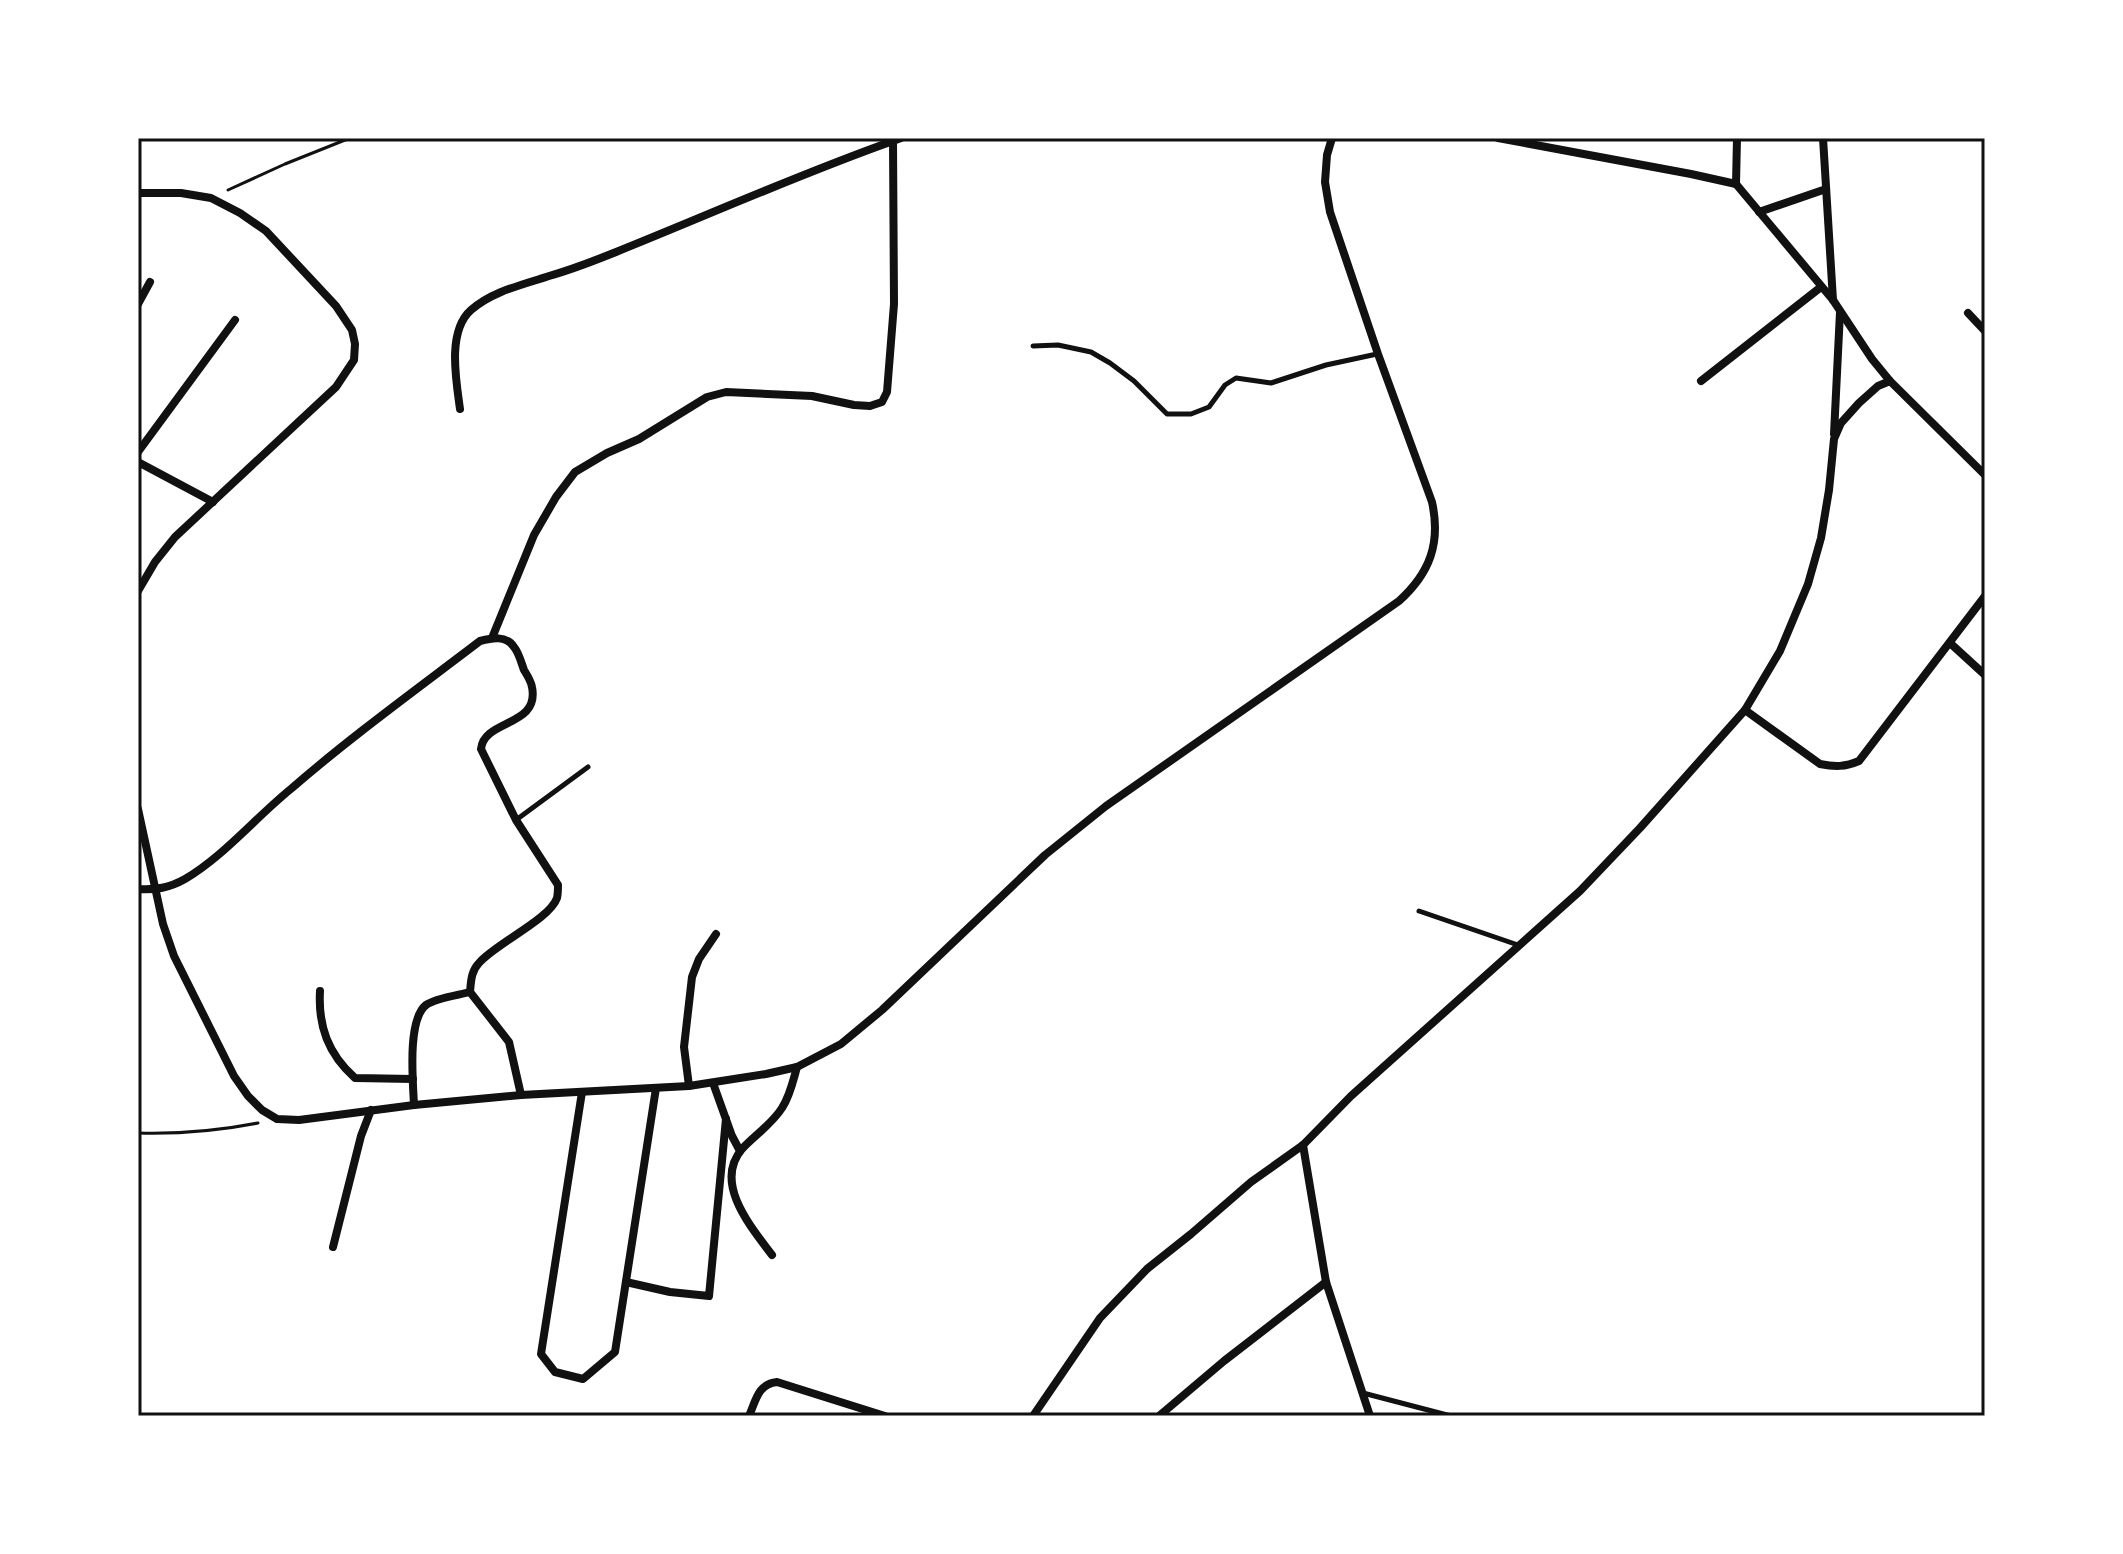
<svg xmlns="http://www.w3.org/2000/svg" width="2123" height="1554" font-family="'Roboto Condensed',sans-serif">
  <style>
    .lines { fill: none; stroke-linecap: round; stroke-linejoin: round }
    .path { stroke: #111; stroke-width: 3 }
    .service { stroke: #111; stroke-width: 5 }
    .minor { stroke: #111; stroke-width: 8 }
    .neatline { fill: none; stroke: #111; stroke-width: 3 }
  </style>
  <rect width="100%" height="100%" fill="#fff"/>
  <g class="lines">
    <g class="path">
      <polyline points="228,190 285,164 350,138"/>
      <path d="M 138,1133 C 178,1134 218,1131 258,1123"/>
    </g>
    <g class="service">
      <polyline points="1033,346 1058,345 1091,352 1110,363 1134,381 1167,414 1191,414 1209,407 1225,385 1236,378 1271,383 1326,365 1377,354"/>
      <polyline points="516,820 588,767"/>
      <polyline points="1419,911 1518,945"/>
      <polyline points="1363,1393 1451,1416"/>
    </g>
    <g class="minor">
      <polyline points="1498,138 1691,174 1736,184 1833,300 1872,359 1890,381 1985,475"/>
      <polyline points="1823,138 1833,300"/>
      <polyline points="1736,184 1737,138"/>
      <polyline points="138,193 181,193 211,198 240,213 266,231 336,306 352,330 355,344 354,360 336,387 175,537 155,562 138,591"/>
      <polyline points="1759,212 1826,189"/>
      <polyline points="138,304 150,282"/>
      <polyline points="1968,313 1985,331"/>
      <polyline points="1701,381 1821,287"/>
      <path d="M 460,409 C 456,380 447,331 471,310 C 493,291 522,285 549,276 C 570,270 591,262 611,254 C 706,216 797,175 893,141"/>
      <polyline points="1834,434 1840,312"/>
      <polyline points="138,452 235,320"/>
      <polyline points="138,462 213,502"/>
      <polyline points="492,638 534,535 556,497 575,472 607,453 639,439 707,397 726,392 812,396 854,405 870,406 882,402 887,392 894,304 893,141 901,138"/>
      <polyline points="1950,643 1985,675"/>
      <path d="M 1745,710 L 1820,764 C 1835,767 1845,767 1859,761 L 1985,596"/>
      <path d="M 138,809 L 163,924 L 174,956 L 234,1076 L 248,1096 L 262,1110 L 277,1119 L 299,1120 L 414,1105 L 521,1095 L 689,1086 L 766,1074 L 797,1067 L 841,1044 L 882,1010 L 1045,855 L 1106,806 L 1399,601 C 1430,573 1441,543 1432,502 L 1378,354 L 1330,212 L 1325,182 L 1327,155 L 1332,138"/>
      <path d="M 138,889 C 156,890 169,888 185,879 C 224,856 256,817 292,788 C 352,736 417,689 480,641 C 492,638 506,635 514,647 C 519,653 521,662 524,670 C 527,675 531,681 532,687 C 540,727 484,719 481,749 L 516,820 L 558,885 C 558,889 558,894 557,898 C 550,919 495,944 479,963 C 471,971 471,982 470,992 L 509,1042 L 521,1095"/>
      <path d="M 320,991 C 318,1026 328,1054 355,1078 L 413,1079"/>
      <polyline points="713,1083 732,1136 740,1151"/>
      <polyline points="689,1086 684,1047 692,977 699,959 716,934"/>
      <polyline points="582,1092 541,1354 555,1372 583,1379 615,1352 656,1088"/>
      <path d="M 414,1105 C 413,1082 407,1020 426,1005 C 435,998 459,995 470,992"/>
      <polyline points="1303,1145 1326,1282 1370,1416"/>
      <polyline points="333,1247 361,1136 371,1110"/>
      <path d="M 772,1255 C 751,1227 713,1183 742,1149 C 755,1135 772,1124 782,1108 C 790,1096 793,1081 797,1067"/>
      <polyline points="626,1282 670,1292 709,1296 726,1119"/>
      <path d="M 749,1416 C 756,1400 758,1384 777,1382 L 885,1416"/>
      <polyline points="1033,1416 1100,1318 1147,1269 1191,1234 1251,1182 1303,1145 1351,1096 1580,891 1640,828 1745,710 1780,651 1808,584 1821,538 1829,490 1834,439 1841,423 1859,403 1878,386 1890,381"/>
      <polyline points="1159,1416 1224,1361 1326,1282"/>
    </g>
  </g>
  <rect width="2123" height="1554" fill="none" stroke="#ffffff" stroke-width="280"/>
  <rect x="140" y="140" width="1843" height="1274" class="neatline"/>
</svg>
